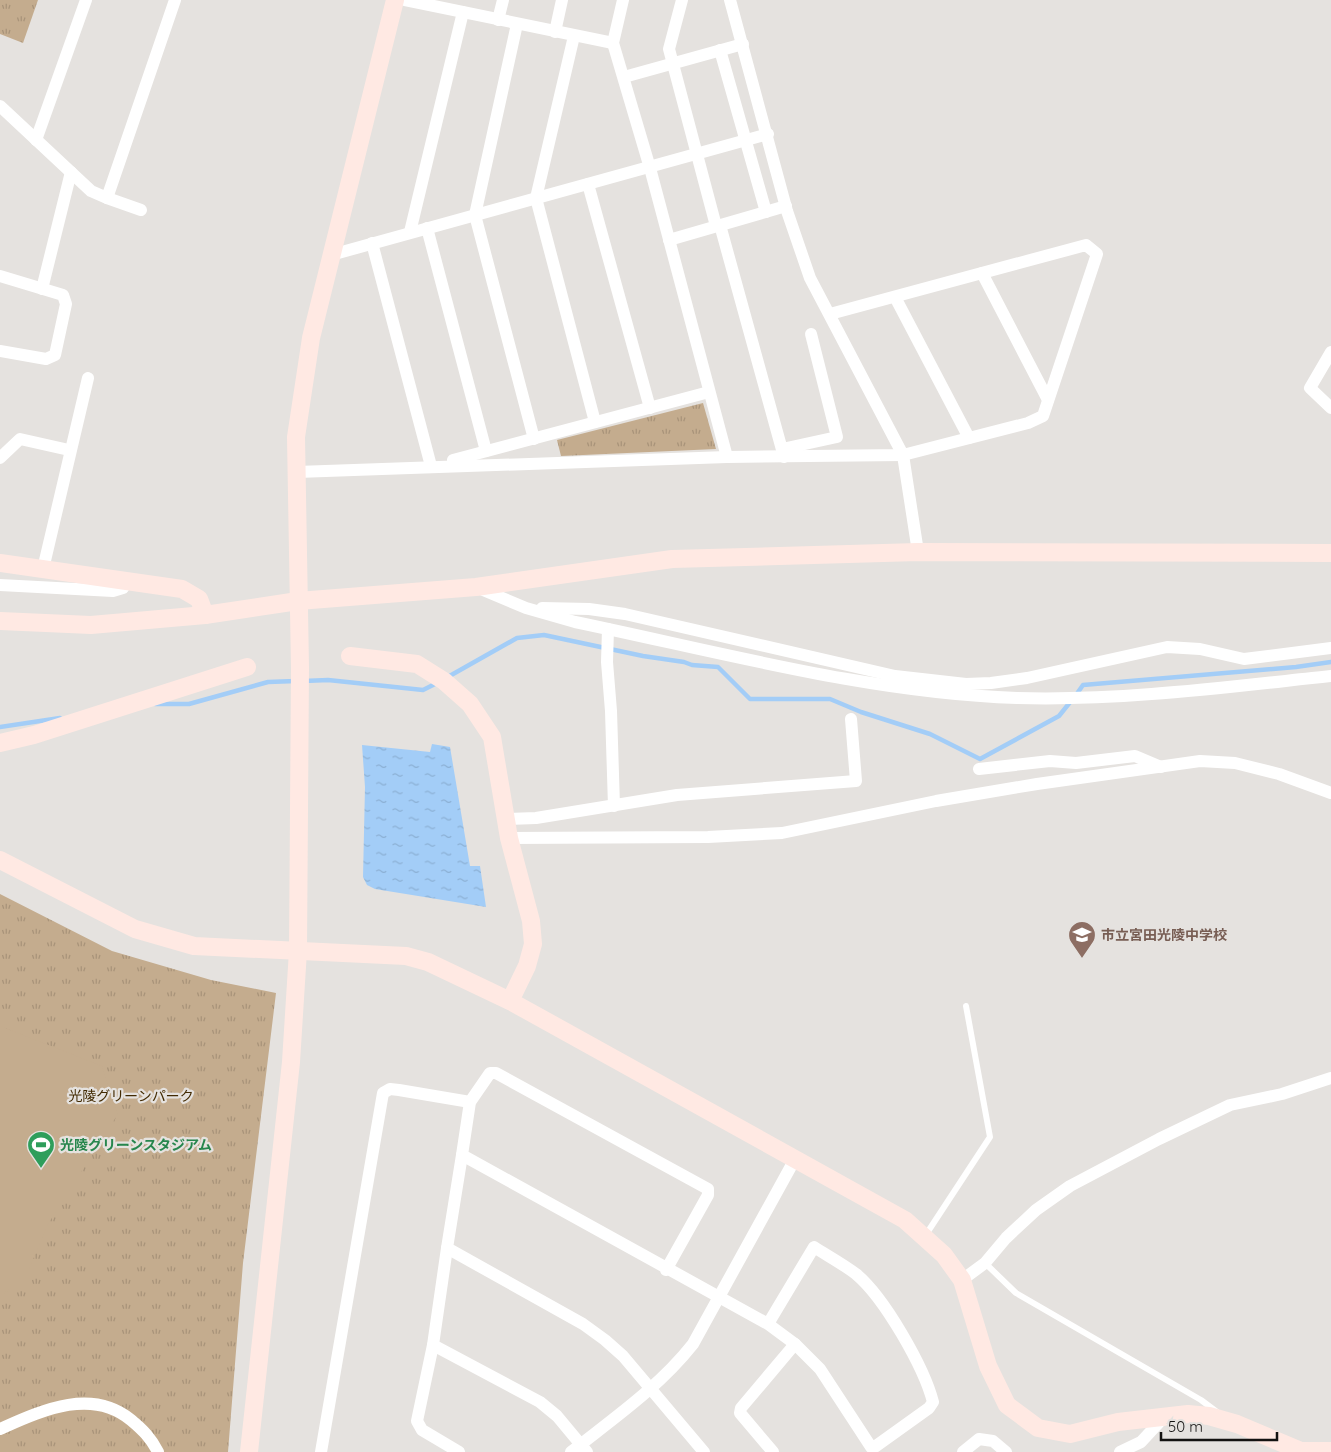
<svg xmlns="http://www.w3.org/2000/svg" width="1331" height="1452" font-family="Quicksand,'Noto Sans JP',sans-serif">
  <style>
    .grass { fill: url(#grass-tufts) }
    .pitch { fill: #c4ac8e }
    .water { fill: url(#water-ripples) }
    .lines { fill: none; stroke-linecap: round; stroke-linejoin: round }
    .stream { stroke: #a3cdf7; stroke-width: 4.5 }
    .lane { stroke: #fff; stroke-width: 6 }
    .street { stroke: #fff; stroke-width: 12 }
    .secondary { stroke: #ffe9e3; stroke-width: 18 }
    .labels { text-anchor: middle; dominant-baseline: central; stroke-width: 4.5; stroke-linejoin: round; paint-order: stroke }
    .education-label { font-size: 14px; font-weight: bold; fill: #785e54; stroke: #e5e2df; text-anchor: start }
    .park-label { font-size: 14px; fill: #422a02; stroke: #e5e2df }
    .leisure-label { font-size: 14px; font-weight: bold; fill: #27864d; stroke: #e5e2df; text-anchor: start }
  </style>
  <defs>
    <pattern id="grass-tufts" width="24" height="20" patternUnits="userSpaceOnUse" patternTransform="scale(1.25)"><rect width="24" height="20" fill="#c4ac8e"/><path d="M3 7l-1-3M5 7V3M7 7l1-3M15 17l-1-3M17 17v-4M19 17l1-3" fill="none" stroke="#a89379"/></pattern>
    <pattern id="water-ripples" width="26" height="14" patternUnits="userSpaceOnUse" patternTransform="scale(1.25)"><rect width="26" height="14" fill="#a3cdf7"/><path d="M2 4q2-2 4 0t4 0M15 11q2-2 4 0t4 0" fill="none" stroke="#8bafd3"/></pattern>
  </defs>
  <rect width="100%" height="100%" fill="#e5e2df"/>
  <g class="grass">
    <polygon points="0,0 38,0 23,43 0,34"/>
    <polygon points="703,403 716,449 561,456 557,440"/>
    <polygon points="0,894 112,951 211,980 276,993 243,1263 228,1452 0,1452"/>
  </g>
  <polygon class="pitch" points="0,1026 102,1066 118,1114 48,1224 29,1269 13,1287 0,1296"/>
  <polygon class="water" points="432,744 450,747 470,866 480,866 486,907 375,889 367,885 363,877 365,787 362,745 430,752"/>
  <g class="lines">
    <g class="stream">
      <polyline points="446,678 517,638 544,635 643,656 684,662 692,665 718,667 750,699 830,699 861,712 930,734 980,759 1059,716 1071,701"/>
      <polyline points="304,681 328,680 423,690 439,682"/>
      <polyline points="1076,695 1083,685 1296,667 1331,662"/>
      <polyline points="155,704 189,704 268,682 296,681"/>
      <polyline points="0,727 60,718"/>
    </g>
    <g class="lane">
      <polyline points="925,1236 990,1137 966,1006"/>
      <polyline points="985,1263 1016,1293 1201,1400 1217,1412"/>
    </g>
    <g class="street">
      <polyline points="405,0 613,43"/>
      <polyline points="623,0 613,43 650,168 727,457"/>
      <polyline points="682,0 669,49 716,226"/>
      <polyline points="730,0 787,211 810,278 903,455 918,552"/>
      <polyline points="498,20 503,0"/>
      <polyline points="517,24 475,215 534,439"/>
      <polyline points="555,32 562,0"/>
      <polyline points="574,36 536,198 595,422"/>
      <polyline points="720,50 766,212"/>
      <polyline points="624,77 743,44"/>
      <polyline points="0,106 91,191 107,198 175,0"/>
      <polyline points="36,140 86,0"/>
      <polyline points="588,184 650,408"/>
      <polyline points="107,198 141,210"/>
      <polyline points="720,225 784,457"/>
      <polyline points="427,228 486,451"/>
      <polyline points="410,232 463,12"/>
      <polyline points="669,240 786,206"/>
      <polyline points="372,243 431,466"/>
      <polyline points="331,255 768,134"/>
      <polyline points="982,273 1048,400"/>
      <polyline points="0,276 63,295 66,304 55,355 46,359 0,351"/>
      <polyline points="42,289 71,172"/>
      <polyline points="895,297 969,438"/>
      <polyline points="1331,352 1310,388 1331,408"/>
      <polyline points="782,449 837,437 811,334"/>
      <polyline points="0,458 20,439 69,450"/>
      <polyline points="453,460 709,392"/>
      <polyline points="297,472 727,457 903,455 1028,423 1043,416 1097,254 1086,245 830,314"/>
      <polyline points="43,569 88,378"/>
      <polyline points="0,585 113,591 123,588 128,581"/>
      <path d="M 476,587 L 526,608 L 575,622 C 720,652 869,693 1017,698 C 1122,701 1227,687 1331,676"/>
      <polyline points="542,608 589,609 625,614 895,676 966,684 991,683 1027,678 1167,647 1200,649 1244,659 1331,648"/>
      <polyline points="608,629 607,662 611,711 614,806"/>
      <polyline points="979,769 1050,761 1076,763 1135,756 1161,767"/>
      <polyline points="506,819 536,818 677,795 856,781 851,719"/>
      <polyline points="509,838 708,837 782,833 936,801 1037,784 1200,761 1235,763 1279,774 1331,793"/>
      <polyline points="462,1155 447,1248 583,1324 605,1340 623,1356 704,1452"/>
      <polyline points="447,1248 433,1345 540,1402 557,1416 587,1452"/>
      <path d="M 666,1270 L 708,1195 L 708,1189 L 496,1073 L 490,1073 L 470,1102 L 462,1155 L 768,1324 L 795,1344 L 820,1369 L 871,1447 L 876,1446 L 929,1408 L 933,1402 C 924,1367 884,1297 856,1274 C 843,1264 828,1256 814,1247 L 768,1324"/>
      <polyline points="962,1280 985,1263 1006,1238 1036,1210 1070,1186 1159,1139 1230,1105 1282,1094 1331,1078"/>
      <polyline points="433,1345 417,1421 422,1430 459,1452"/>
      <path d="M 0,1429 C 41,1411 91,1387 131,1420 C 143,1430 151,1438 158,1452"/>
      <polyline points="321,1452 383,1093 390,1089 399,1090 470,1102"/>
      <path d="M 571,1452 C 614,1418 659,1387 693,1344 L 795,1159"/>
      <polyline points="773,1452 740,1413 741,1408 795,1344"/>
      <polyline points="963,1452 979,1439 993,1441 1006,1452"/>
      <polyline points="1120,1452 1141,1442 1165,1416"/>
    </g>
    <g class="secondary">
      <polyline points="0,563 182,589 199,599 205,615"/>
      <polyline points="0,621 91,625 205,615 298,601 476,587 672,559 918,552 1331,553"/>
      <polyline points="350,656 417,664 444,681 470,704 492,737 509,838 531,921 533,944 527,966 510,1001"/>
      <polyline points="0,743 34,735 247,667"/>
      <polyline points="0,860 135,929 194,946 406,956 428,962 510,1001 905,1220 944,1255 962,1280 988,1366 1007,1405 1038,1428 1070,1434 1118,1422 1188,1414 1209,1416 1237,1424 1301,1451 1331,1451"/>
      <polyline points="249,1452 291,1062 298,951 300,668 296,437 311,338 395,0"/>
    </g>
  </g>
  <defs>
    <symbol id="school-pin" viewBox="-11 -11 22 30"><path d="M0 17L-7.5 6A9.5 9.5 0 1 1 7.5 6Z" fill="#8d6e63" stroke="#e5e2df"/><path d="M0-5L7-2L0 1L-7-2ZM-4 1L0 2.5L4 1V4Q0 6-4 4Z" fill="#fff"/></symbol>
    <symbol id="stadium-pin" viewBox="-11 -11 22 30"><path d="M0 17L-7.5 6A9.5 9.5 0 1 1 7.5 6Z" fill="#2e9e5b" stroke="#e5e2df"/><path d="M0-5a6.5 5 0 1 0 0 10a6.5 5 0 1 0 0-10ZM-3.5-1.8h7v3.6h-7Z" fill="#fff"/></symbol>
  </defs>
  <g fill-rule="evenodd">
    <use href="#school-pin" x="1066" y="919" width="32" height="43"/>
    <use href="#stadium-pin" x="25" y="1129" width="32" height="43"/>
  </g>
  <g class="labels">
    <g class="education-label">
      <text x="1101" y="935">市立宮田光陵中学校</text>
    </g>
    <g class="park-label">
      <text x="131" y="1096">光陵グリーンパーク</text>
    </g>
    <g class="leisure-label">
      <text x="60" y="1145">光陵グリーンスタジアム</text>
    </g>
  </g>
  <path d="M1161 1432v8h116v-8" fill="none" stroke="#131211" stroke-width="2.5"/>
  <text x="1168" y="1432" font-size="15" fill="#131211" stroke="#e5e2df" stroke-width="4" paint-order="stroke">50 m</text>
</svg>
